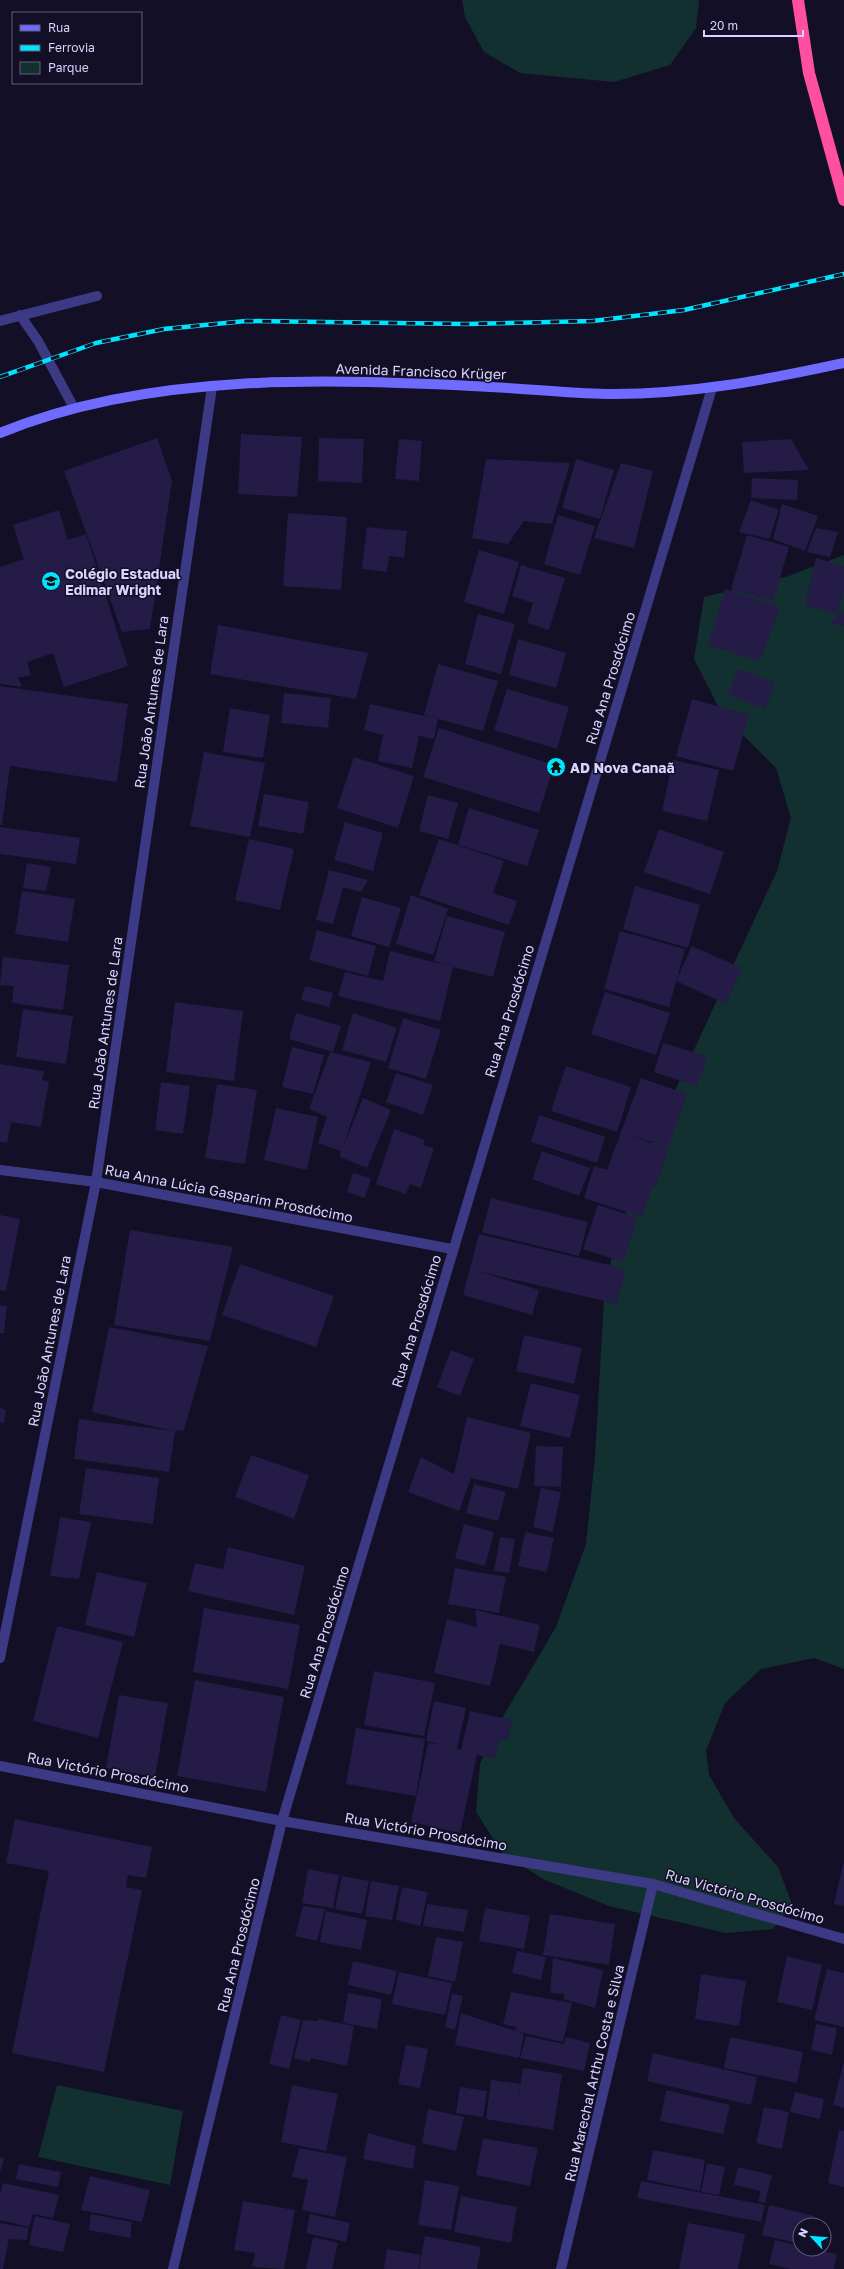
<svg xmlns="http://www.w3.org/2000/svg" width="844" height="2269" font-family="'Golos Text',sans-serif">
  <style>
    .green { fill: #12302f }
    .building { fill: #241b47 }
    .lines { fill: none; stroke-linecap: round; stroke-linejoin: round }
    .street { stroke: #3d3a85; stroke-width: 10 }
    .secondary { stroke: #6f6bff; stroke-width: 10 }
    .highway { stroke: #ff4fa3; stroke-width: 12 }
    .rail-casing { stroke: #00e5ff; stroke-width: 4.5 }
    .rail { stroke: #130f26; stroke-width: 3; stroke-dasharray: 9; stroke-linecap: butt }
    .labels { text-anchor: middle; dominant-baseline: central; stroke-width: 3; stroke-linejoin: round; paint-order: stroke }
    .street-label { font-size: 14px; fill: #d9d4ff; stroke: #130f26 }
    .poi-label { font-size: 14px; font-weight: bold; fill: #d9d4ff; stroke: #130f26; text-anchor: start }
  </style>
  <rect width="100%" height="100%" fill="#130f26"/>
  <g class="green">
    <polygon points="462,0 699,0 696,28 670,65 614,82 520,73 484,52 465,17"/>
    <polygon points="844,555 844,1669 814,1658 761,1669 725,1703 706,1751 709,1775 734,1818 778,1867 792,1904 773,1929 726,1933 609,1906 545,1880 503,1854 476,1812 480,1764 497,1727 556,1627 586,1544 595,1457 604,1298 614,1245 653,1138 777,871 791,818 776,768 722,714 694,659 704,597 786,577"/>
    <polygon points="57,2085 183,2111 170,2185 38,2157"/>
  </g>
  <g class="building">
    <polygon points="241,434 302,437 297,497 238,494"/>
    <polygon points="157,438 172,481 150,629 122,632 64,471"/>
    <polygon points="319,438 364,439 362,483 318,481"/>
    <polygon points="399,439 422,441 419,481 395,479"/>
    <polygon points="791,439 809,470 744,473 742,442"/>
    <polygon points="486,459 570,463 552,524 524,521 508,544 472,538"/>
    <polygon points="576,459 614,470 600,519 562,508"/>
    <polygon points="621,463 653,471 634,548 594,538"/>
    <polygon points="752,478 798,480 797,500 751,498"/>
    <polygon points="751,500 779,510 769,539 739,532"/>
    <polygon points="782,504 818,516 805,551 773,539"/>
    <polygon points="59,510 68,540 86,534 128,666 64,687 53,653 27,662 31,675 18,678 22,687 0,684 0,567 24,559 13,525"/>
    <polygon points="288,513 347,517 341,590 283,586"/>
    <polygon points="558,515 595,526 580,575 544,564"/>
    <polygon points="367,527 407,531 404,558 389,556 387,572 362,569"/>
    <polygon points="816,528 838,532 830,557 807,552"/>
    <polygon points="747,535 789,547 773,601 731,589"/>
    <polygon points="479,550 519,562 504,614 464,602"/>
    <polygon points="816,558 844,566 844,590 838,614 805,605"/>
    <polygon points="521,565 565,578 549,630 527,623 533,603 512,596"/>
    <polygon points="725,589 780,607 760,661 708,645"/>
    <polygon points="844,612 844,626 831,623 838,614"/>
    <polygon points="478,614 515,624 501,674 465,664"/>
    <polygon points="218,625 368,653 356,699 210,674"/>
    <polygon points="518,639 566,653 556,688 509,675"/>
    <polygon points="438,664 498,681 483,731 438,719 434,739 419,736 412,768 378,761 383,735 364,730 370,704 434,718 424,715"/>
    <polygon points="738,669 775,683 765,709 728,695"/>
    <polygon points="0,686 128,704 117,782 10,766 2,825 0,825"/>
    <polygon points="507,689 569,707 557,749 494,730"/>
    <polygon points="284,693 331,698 328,728 281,723"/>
    <polygon points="692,699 749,715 733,771 676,756"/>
    <polygon points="230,708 270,715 263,758 223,752"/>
    <polygon points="439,728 554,765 539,813 423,777"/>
    <polygon points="204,752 265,763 250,837 190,826"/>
    <polygon points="354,757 414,776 398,828 337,808"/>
    <polygon points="673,760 719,770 707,821 662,811"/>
    <polygon points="264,794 309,802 303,834 258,826"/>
    <polygon points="428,795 458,803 448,839 419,831"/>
    <polygon points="469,808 539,830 527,866 458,845"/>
    <polygon points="345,822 383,833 373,871 334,860"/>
    <polygon points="0,827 80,838 76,864 0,854"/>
    <polygon points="659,829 724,852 710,894 644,872"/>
    <polygon points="249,839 294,849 280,910 235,900"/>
    <polygon points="439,839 504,861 493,893 517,901 509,925 419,895"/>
    <polygon points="27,863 51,867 46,891 23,888"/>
    <polygon points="329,870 368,880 361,892 343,887 333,924 316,920"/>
    <polygon points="635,886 700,905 688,948 623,929"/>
    <polygon points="22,891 75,899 68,942 15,934"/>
    <polygon points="411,895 448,909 433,955 396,944"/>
    <polygon points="362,897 401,908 389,947 351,936"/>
    <polygon points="447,916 505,932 493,977 453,967 440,1021 338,996 345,972 383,981 390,951 449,966 434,961"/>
    <polygon points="317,930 376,946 368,976 309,960"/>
    <polygon points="620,931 685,949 669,1007 604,989"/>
    <polygon points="692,946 742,968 726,1004 676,981"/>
    <polygon points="3,957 69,965 63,1010 12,1003 14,986 0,985"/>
    <polygon points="305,986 333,993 329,1007 301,1000"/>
    <polygon points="605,992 670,1013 656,1055 591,1034"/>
    <polygon points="175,1002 243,1011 234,1081 166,1072"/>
    <polygon points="23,1009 73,1016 66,1064 16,1057"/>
    <polygon points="296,1013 341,1026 333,1052 289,1039"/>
    <polygon points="353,1013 397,1028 386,1062 342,1050"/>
    <polygon points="403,1018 441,1030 426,1079 388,1068"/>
    <polygon points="663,1043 707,1056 697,1086 654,1072"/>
    <polygon points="292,1047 324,1055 313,1094 282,1087"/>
    <polygon points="330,1052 371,1062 343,1147 363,1098 391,1110 367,1168 340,1157 341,1151 318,1143 327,1117 309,1109"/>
    <polygon points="0,1064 44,1071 42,1080 49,1081 41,1127 11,1122 7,1143 0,1142"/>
    <polygon points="566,1066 631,1087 617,1132 551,1111"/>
    <polygon points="396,1073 433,1085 423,1115 386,1102"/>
    <polygon points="641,1078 687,1094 668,1148 631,1135 668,1150 656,1187 653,1186 642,1217 584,1198 594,1166 607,1170"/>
    <polygon points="161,1082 190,1086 183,1134 155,1130"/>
    <polygon points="217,1084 257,1090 245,1164 205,1158"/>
    <polygon points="276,1108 318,1117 307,1170 264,1160"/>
    <polygon points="539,1115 605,1137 597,1163 531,1142"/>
    <polygon points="394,1129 425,1140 423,1145 434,1148 421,1188 410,1184 406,1194 376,1184"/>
    <polygon points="542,1151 590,1168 579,1196 532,1179"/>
    <polygon points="353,1173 371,1178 365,1198 347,1192"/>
    <polygon points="491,1198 588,1222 579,1256 482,1232"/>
    <polygon points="598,1205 638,1218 623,1262 583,1249"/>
    <polygon points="0,1215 20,1219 6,1291 0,1290"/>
    <polygon points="130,1230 233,1247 210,1341 114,1325"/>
    <polygon points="479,1234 626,1269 617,1304 477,1271 539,1290 532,1315 463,1295"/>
    <polygon points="240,1264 334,1296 316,1347 222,1315"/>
    <polygon points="0,1305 7,1306 4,1333 0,1333"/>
    <polygon points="109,1327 208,1346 184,1430 175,1431 169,1472 74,1459 79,1419 173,1431 92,1412"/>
    <polygon points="524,1335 582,1348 574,1384 516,1371"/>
    <polygon points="451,1350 474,1359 460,1396 437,1387"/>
    <polygon points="531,1383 580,1395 570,1438 520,1426"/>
    <polygon points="0,1408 6,1410 4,1423 0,1422"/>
    <polygon points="467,1417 531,1433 518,1489 471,1478 459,1511 408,1492 421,1457 454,1474"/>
    <polygon points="536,1446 563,1447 561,1487 534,1486"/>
    <polygon points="251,1455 309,1475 294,1519 235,1497"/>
    <polygon points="86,1468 159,1478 153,1524 79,1514"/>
    <polygon points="474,1484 506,1492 498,1521 466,1513"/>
    <polygon points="541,1488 561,1492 553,1532 533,1527"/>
    <polygon points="60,1517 91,1522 79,1579 50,1576"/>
    <polygon points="464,1524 494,1532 485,1566 455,1558"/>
    <polygon points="525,1532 554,1538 547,1572 518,1566"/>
    <polygon points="500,1537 515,1539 509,1573 494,1571"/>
    <polygon points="228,1547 305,1566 294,1615 188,1591 195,1563 223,1569"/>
    <polygon points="455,1568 506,1577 499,1613 448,1604"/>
    <polygon points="97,1572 147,1583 134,1637 85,1625"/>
    <polygon points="204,1608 300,1625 288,1689 193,1672"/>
    <polygon points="475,1610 540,1625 534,1652 500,1644 490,1686 434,1673 447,1619 477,1627"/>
    <polygon points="57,1626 123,1642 98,1738 33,1721"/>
    <polygon points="374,1671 435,1683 424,1736 364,1725"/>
    <polygon points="195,1680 284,1697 266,1792 177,1776"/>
    <polygon points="119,1695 168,1703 155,1777 106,1768"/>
    <polygon points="434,1701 466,1708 457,1749 461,1750 470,1711 512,1720 507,1741 500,1739 495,1759 477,1755 460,1833 411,1822 428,1743 439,1744 426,1741"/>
    <polygon points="356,1728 425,1739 416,1796 346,1784"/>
    <polygon points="15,1819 152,1847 146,1878 128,1875 126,1887 142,1890 104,2072 12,2053 49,1871 6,1863"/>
    <polygon points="843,1864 844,1864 844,1906 834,1904"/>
    <polygon points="308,1869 339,1875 333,1908 302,1903"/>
    <polygon points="342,1876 369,1881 362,1914 335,1909"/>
    <polygon points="371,1881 399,1886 392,1920 365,1916"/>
    <polygon points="402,1887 428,1892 420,1926 396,1920"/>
    <polygon points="427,1904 468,1910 464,1932 423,1926"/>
    <polygon points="303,1906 325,1909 317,1941 295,1936"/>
    <polygon points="485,1908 530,1916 524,1949 479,1941"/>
    <polygon points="326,1911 367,1920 361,1950 320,1942"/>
    <polygon points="550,1914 615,1924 609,1965 543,1955"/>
    <polygon points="436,1937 463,1942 455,1982 428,1976"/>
    <polygon points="517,1951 546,1957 541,1980 512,1973"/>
    <polygon points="787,1956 822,1965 812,2010 777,2002"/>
    <polygon points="553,1958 603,1970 595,2008 564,1999 564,1994 550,1993"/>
    <polygon points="353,1961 397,1971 391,1995 348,1985"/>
    <polygon points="827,1969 844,1973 844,2027 814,2020"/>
    <polygon points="399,1972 452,1983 445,2015 392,2004"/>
    <polygon points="701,1974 746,1981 739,2026 695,2019"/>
    <polygon points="511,1992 572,2003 563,2042 515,2031 516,2027 503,2024"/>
    <polygon points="348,1993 382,1999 377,2029 343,2023"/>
    <polygon points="452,1994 463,1996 455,2030 445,2027"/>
    <polygon points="461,2013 524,2034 519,2058 455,2045"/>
    <polygon points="281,2015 301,2020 289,2069 269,2064"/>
    <polygon points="319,2019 354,2026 347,2066 311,2058 310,2062 294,2058 303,2020 317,2021"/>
    <polygon points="816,2024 837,2028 832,2055 811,2050"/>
    <polygon points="526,2036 564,2044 566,2037 590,2043 584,2071 520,2058"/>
    <polygon points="730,2037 803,2052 797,2083 724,2068"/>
    <polygon points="406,2045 428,2049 420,2088 398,2084"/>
    <polygon points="653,2053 757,2077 751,2105 647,2081"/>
    <polygon points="843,2064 844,2064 844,2108 833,2105"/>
    <polygon points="523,2068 562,2074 553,2130 486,2119 491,2080 520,2084 516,2110"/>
    <polygon points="292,2085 338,2094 326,2151 281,2142"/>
    <polygon points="460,2087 487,2091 483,2117 456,2113"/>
    <polygon points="666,2090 730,2105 723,2134 660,2121"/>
    <polygon points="795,2092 824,2099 820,2119 790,2112"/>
    <polygon points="764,2107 789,2112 782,2149 756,2143"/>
    <polygon points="428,2109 464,2117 456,2151 422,2143"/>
    <polygon points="839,2130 844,2131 844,2187 828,2183"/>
    <polygon points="368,2133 416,2146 413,2169 363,2159"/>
    <polygon points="483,2138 538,2148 530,2186 476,2175"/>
    <polygon points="299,2148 347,2157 335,2217 302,2210 308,2180 292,2177"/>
    <polygon points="653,2150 705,2160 700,2191 647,2180"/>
    <polygon points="0,2157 4,2158 1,2171 0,2171"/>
    <polygon points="707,2163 725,2167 719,2195 701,2192"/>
    <polygon points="19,2164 61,2172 58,2187 16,2179"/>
    <polygon points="738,2167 772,2175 765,2203 758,2201 761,2191 734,2185"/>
    <polygon points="90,2176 150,2190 142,2222 81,2210"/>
    <polygon points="425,2180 459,2186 451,2230 418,2225"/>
    <polygon points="641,2181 765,2205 761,2222 637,2198"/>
    <polygon points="3,2183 59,2195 53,2218 33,2214 29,2227 0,2220 0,2193"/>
    <polygon points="461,2196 517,2207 511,2243 454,2232"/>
    <polygon points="243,2201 295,2210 284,2269 252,2267 255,2253 234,2250"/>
    <polygon points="769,2205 814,2216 812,2225 800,2225 800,2244 762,2235"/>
    <polygon points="91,2214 132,2222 130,2238 89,2230"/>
    <polygon points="310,2214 350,2223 346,2242 306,2233"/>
    <polygon points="35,2216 70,2224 63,2252 29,2245"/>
    <polygon points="0,2223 28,2228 27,2240 9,2239 3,2269 0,2269"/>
    <polygon points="688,2223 745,2234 738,2269 679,2269"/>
    <polygon points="425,2236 481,2247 477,2269 419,2269"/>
    <polygon points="313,2237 338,2243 332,2269 306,2269"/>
    <polygon points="775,2240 800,2246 800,2249 813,2249 837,2254 834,2269 791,2269 769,2264"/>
    <polygon points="387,2249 421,2255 418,2269 384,2269"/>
  </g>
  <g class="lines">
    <g class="street">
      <polyline points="20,315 38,341 74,408"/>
      <polyline points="0,321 97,296"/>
      <polyline points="0,1170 96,1182 452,1249"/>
      <polyline points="0,1658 96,1182 212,387"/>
      <polyline points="0,1766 282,1821 653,1884 844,1939"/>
      <polyline points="173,2269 282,1821 712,388"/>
      <polyline points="561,2269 653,1884"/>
    </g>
    <path class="secondary" d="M 0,433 C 151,371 331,379 491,387 C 529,389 568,393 606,394 C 687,395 766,380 844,363"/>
    <polyline class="highway" points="798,0 809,73 844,200"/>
    <defs>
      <polyline id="rail" points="0,377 96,343 164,329 246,321 466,324 593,321 684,310 844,274"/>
    </defs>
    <use href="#rail" class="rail-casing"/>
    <use href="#rail" class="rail"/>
  </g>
  <defs>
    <symbol id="school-disc" viewBox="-11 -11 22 22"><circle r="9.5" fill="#00e5ff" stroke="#130f26"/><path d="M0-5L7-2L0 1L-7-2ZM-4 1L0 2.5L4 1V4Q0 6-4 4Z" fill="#111"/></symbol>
    <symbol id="temple-disc" viewBox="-11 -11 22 22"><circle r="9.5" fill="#00e5ff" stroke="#130f26"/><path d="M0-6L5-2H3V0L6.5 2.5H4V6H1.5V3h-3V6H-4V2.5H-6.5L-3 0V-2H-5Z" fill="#111"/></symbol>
  </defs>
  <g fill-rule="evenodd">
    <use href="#school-disc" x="40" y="570" width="22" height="22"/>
    <use href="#temple-disc" x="545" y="756" width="22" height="22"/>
  </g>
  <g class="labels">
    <g class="street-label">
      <text transform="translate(421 371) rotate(2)">Avenida Francisco Krüger</text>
      <text transform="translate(610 678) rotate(-73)">Rua Ana Prosdócimo</text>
      <text transform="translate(151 702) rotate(-82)">Rua João Antunes de Lara</text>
      <text transform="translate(509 1011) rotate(-73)">Rua Ana Prosdócimo</text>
      <text transform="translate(105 1023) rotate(-82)">Rua João Antunes de Lara</text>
      <text transform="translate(229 1193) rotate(11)">Rua Anna Lúcia Gasparim Prosdócimo</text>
      <text transform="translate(416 1321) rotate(-73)">Rua Ana Prosdócimo</text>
      <text transform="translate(49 1341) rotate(-79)">Rua João Antunes de Lara</text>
      <text transform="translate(324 1632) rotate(-73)">Rua Ana Prosdócimo</text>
      <text transform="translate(108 1772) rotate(11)">Rua Victório Prosdócimo</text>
      <text transform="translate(426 1831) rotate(10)">Rua Victório Prosdócimo</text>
      <text transform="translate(745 1896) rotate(16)">Rua Victório Prosdócimo</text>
      <text transform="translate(238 1945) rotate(-76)">Rua Ana Prosdócimo</text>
      <text transform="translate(594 2073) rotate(-77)">Rua Marechal Arthu Costa e Silva</text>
    </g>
    <g class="poi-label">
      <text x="65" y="573">Colégio Estadual<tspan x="65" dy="16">Edimar Wright</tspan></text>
      <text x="570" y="767">AD Nova Canaã</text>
    </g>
  </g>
  <rect x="12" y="12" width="130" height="72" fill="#130f26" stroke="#625e7d"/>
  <rect x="20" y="25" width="20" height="6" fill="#6f6bff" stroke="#625e7d"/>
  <text x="48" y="32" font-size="12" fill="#d9d4ff">Rua</text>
  <rect x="20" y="45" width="20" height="6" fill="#00e5ff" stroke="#625e7d"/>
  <text x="48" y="52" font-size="12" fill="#d9d4ff">Ferrovia</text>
  <rect x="20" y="62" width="20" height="12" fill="#12302f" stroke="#625e7d"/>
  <text x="48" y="72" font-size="12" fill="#d9d4ff">Parque</text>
  <g transform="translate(812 2237) rotate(296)"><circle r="19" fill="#130f26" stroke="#625e7d"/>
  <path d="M0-3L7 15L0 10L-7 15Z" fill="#00e5ff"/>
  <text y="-6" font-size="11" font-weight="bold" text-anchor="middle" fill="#d9d4ff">N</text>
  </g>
  <path d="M704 30v6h99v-6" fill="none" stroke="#d9d4ff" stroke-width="2"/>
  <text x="710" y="30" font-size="12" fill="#d9d4ff" stroke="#130f26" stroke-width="3" paint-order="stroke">20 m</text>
</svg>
